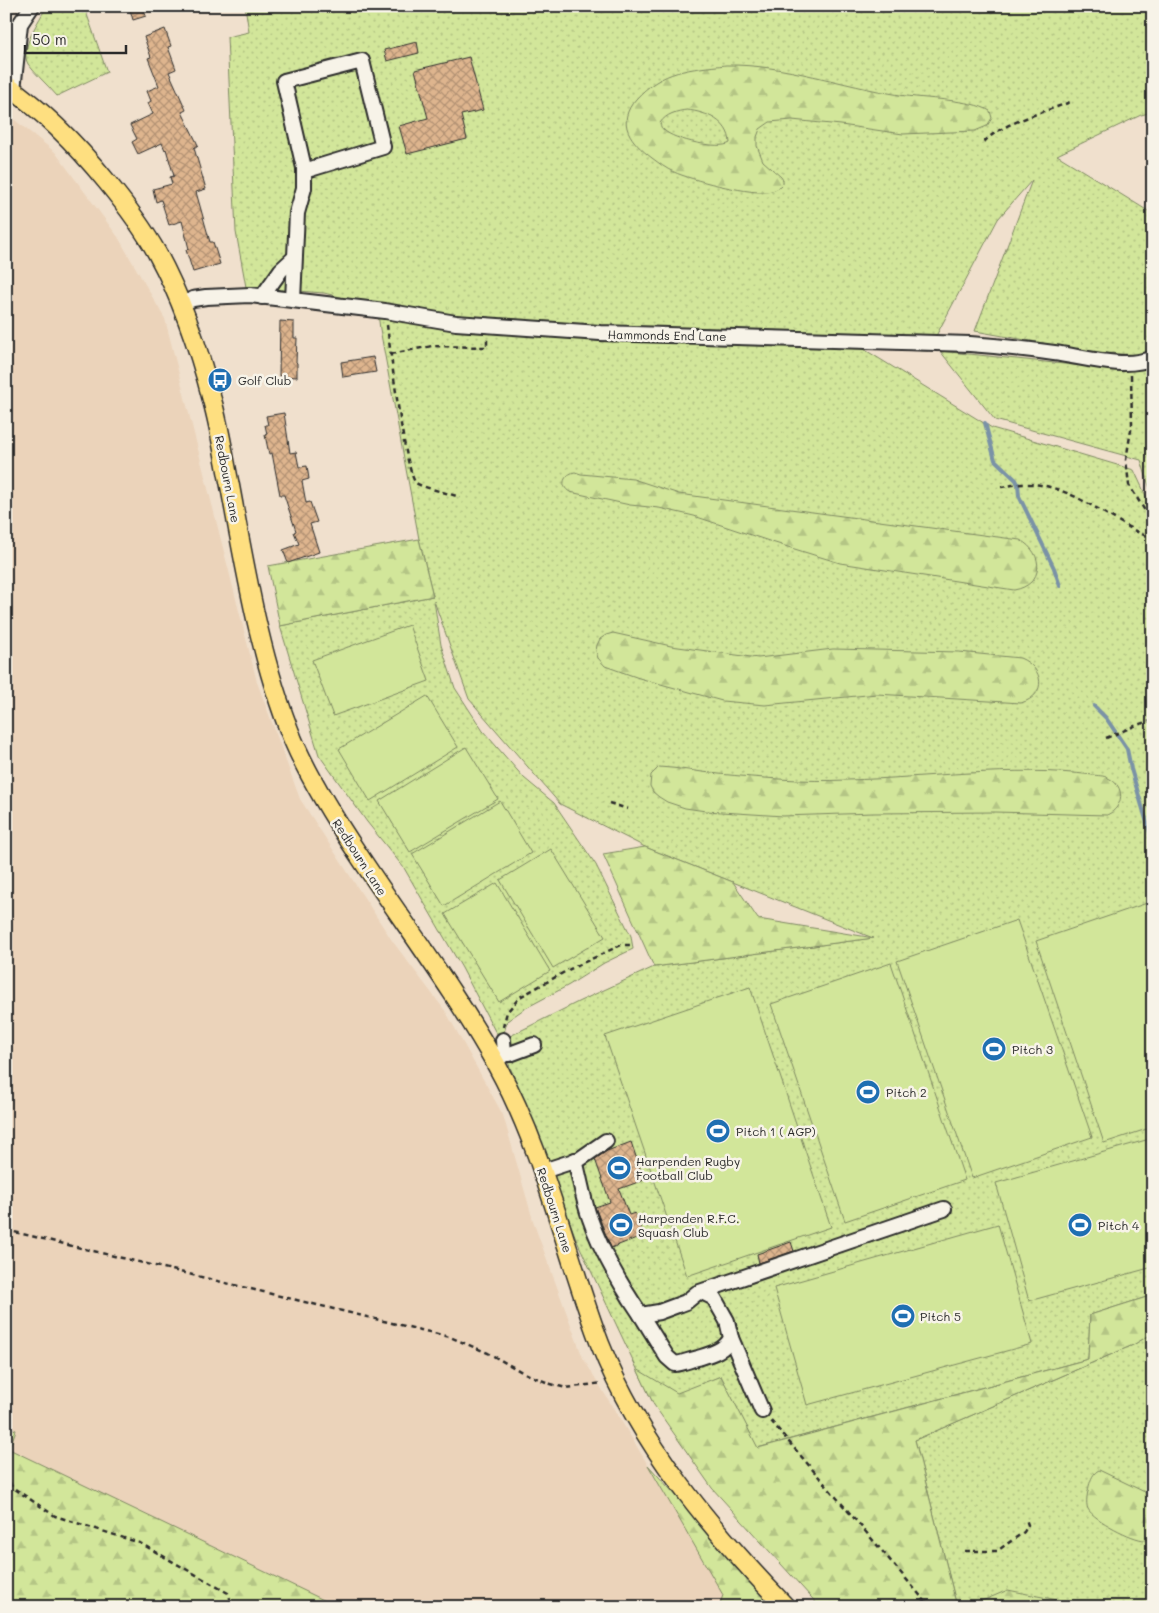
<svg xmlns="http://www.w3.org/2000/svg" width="1159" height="1613" font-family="Mali,sans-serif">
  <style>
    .built { fill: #ebd3ba }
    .grass { fill: url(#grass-dots); stroke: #7e8862 }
    .forest { fill: url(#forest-firs); stroke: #7e8862; fill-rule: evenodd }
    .garden { fill: #d2e69a; stroke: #7e8862 }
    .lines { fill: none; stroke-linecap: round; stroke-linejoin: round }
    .stream { stroke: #7a92a6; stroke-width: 4 }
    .building { fill: url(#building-cross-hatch); stroke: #2b2b2b }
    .minor-casing { stroke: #2b2b2b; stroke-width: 18 }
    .major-casing { stroke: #2b2b2b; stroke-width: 21 }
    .path { stroke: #2b2b2b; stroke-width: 2.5; stroke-dasharray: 5 4; stroke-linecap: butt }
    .minor { stroke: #f7f3e8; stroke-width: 14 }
    .major { stroke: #fedf80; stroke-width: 18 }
    .labels { text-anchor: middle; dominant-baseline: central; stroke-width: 5; stroke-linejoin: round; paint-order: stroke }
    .street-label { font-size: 12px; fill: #2b2b2b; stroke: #f7f3e8 }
    .poi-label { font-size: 12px; fill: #2b2b2b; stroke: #f7f3e8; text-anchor: start }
  </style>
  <defs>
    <pattern id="grass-dots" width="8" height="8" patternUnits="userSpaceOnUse" patternTransform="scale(1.25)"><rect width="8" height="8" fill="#d2e69a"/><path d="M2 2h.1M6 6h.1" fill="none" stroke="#b4c585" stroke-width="1.8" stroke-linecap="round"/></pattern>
    <pattern id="forest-firs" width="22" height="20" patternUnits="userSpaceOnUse" patternTransform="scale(1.25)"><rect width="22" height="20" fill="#d2e69a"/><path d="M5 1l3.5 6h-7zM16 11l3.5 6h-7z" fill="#b4c585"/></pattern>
    <pattern id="building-cross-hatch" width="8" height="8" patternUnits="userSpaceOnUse" patternTransform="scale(1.25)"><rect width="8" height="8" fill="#deb58e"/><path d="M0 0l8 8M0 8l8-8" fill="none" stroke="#b49374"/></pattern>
  </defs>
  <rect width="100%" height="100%" fill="#f0e0cd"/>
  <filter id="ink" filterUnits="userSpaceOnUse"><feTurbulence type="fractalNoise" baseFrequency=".02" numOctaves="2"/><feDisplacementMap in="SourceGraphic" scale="10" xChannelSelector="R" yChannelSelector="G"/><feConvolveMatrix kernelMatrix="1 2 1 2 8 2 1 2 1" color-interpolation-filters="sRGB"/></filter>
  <g filter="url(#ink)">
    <polygon class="built" points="6,113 55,152 118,237 165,319 257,682 300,799 393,942 446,1012 503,1115 534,1224 583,1358 648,1465 778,1607 6,1607"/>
    <g class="grass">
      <path d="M 47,6 L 84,6 L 107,72 L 57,96 C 48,85 36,75 28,64 C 19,49 40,19 47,6 Z"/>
      <polygon points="245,6 1153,6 1153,112 1141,115 1057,155 1153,214 1153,350 1136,355 1093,352 975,331 1032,180 998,219 928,351 862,348 992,428 1134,470 1153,511 1153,1295 1090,1315 1088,1359 757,1448 721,1376 654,1405 577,1241 500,1041 580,1001 654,967 873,938 645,847 560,804 469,699 434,601 441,645 455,688 483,731 524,778 554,803 596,865 631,936 633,949 604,963 569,985 524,1009 507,1021 504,1033 496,1033 462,968 404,868 367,822 319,755 280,626 433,596 419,539 380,329 377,306 324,293 246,287 236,232 227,37 249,32"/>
      <polygon points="940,351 1121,370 1153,364 1153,499 1141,460 995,420"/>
      <polygon points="1153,1333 1153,1607 957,1607 915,1440 1133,1345"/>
    </g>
    <g class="forest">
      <path d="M 726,65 C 785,64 842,86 900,95 C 923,99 971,99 990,111 L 992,118 L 987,126 L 975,131 L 903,134 L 841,125 L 792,120 L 770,122 L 760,129 L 757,137 L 757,146 L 763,161 L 781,177 L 783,180 L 783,184 C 778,190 771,192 763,192 C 746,193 691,180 674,172 C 666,169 659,163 652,158 C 631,142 615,123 636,99 C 662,70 690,69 726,65 ZM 687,110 C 706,112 729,121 730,143 C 720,150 673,140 664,130 C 661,128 661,127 660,123 C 666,114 677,111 687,110 Z"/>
      <path d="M 575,472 L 581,474 L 633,479 L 679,494 L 1020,540 C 1045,553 1044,585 1014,590 L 840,563 L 775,543 L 694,516 L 659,508 L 630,505 L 570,492 C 559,486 564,474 575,472 Z"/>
      <polygon points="419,539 433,596 280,626 268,566"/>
      <path d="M 613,633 L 671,646 L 758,658 L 833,649 L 959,652 L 1020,658 C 1044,668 1048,695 1021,703 L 877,694 L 765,705 L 722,701 L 639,678 L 605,666 L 598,658 L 596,651 L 597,645 L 600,639 L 606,635 Z"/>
      <path d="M 659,767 C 679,768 699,772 719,774 C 761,778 805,782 847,780 C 929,778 1011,765 1093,775 C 1098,776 1103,775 1108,778 C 1126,786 1124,807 1107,815 L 994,812 L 873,813 L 783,816 L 706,811 L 685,808 L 667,802 L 659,797 L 653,792 L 650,786 L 651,775 Z"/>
      <polygon points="645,847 733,882 758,919 874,938 654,967 603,854"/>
      <polygon points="1153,1295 1153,1333 1133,1345 915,1440 957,1607 820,1607 712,1488 654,1405 637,1369 677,1393 721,1376 758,1448 1088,1359 1090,1315"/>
      <polygon points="6,1426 16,1430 9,1449 334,1605 333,1607 6,1607"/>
      <polygon points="648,1465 778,1607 719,1607 723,1595"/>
      <path d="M 1099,1470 L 1153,1496 L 1152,1536 C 1150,1538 1148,1539 1145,1540 C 1133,1540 1094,1520 1088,1509 C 1085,1502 1088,1492 1089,1486 C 1091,1479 1093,1473 1099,1470 Z"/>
      <polygon points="1008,1590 1072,1603 1077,1607 968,1607"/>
    </g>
    <g class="garden">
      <polygon points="409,625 429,681 333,716 312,660"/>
      <polygon points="427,696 458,747 370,801 339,749"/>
      <polygon points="466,747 498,799 410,852 379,801"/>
      <polygon points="500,801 531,853 444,906 412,854"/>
      <polygon points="551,849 605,937 553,968 500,880"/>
      <polygon points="497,883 550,971 499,1002 445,914"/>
      <polygon points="1153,901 1153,1127 1104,1143 1036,941"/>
      <polygon points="1017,920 1092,1137 972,1178 897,961"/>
      <polygon points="891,963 965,1180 845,1221 771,1004"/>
      <polygon points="750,987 831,1227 687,1276 605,1036"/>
      <polygon points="1153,1138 1153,1267 1029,1301 996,1183"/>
      <polygon points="998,1224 1032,1344 807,1405 774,1288"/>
    </g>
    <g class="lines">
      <g class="stream">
        <polyline points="985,423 995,460 1016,480 1018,484 1019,496 1054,568 1060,586"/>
        <polyline points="1094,706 1106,718 1127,749 1131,769 1153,843"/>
      </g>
    </g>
    <g class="building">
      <polygon points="129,6 143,6 146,16 133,20"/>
      <polygon points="165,29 171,46 168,47 176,69 169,72 186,110 182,112 198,145 194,148 206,189 196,192 210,242 213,242 220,264 193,272 186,250 189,249 182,221 169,225 161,200 156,202 153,189 172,184 170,177 174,176 166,149 165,150 162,143 138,154 132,142 137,139 130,125 153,114 148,103 151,101 147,91 159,86 148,58 151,57 144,37"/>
      <polygon points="417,42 419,53 387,61 384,50"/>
      <polygon points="469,57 483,110 461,115 467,139 407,154 399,126 428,118 415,70"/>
      <polygon points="280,321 294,322 294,338 297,338 296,362 297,363 297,377 279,376"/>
      <polygon points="373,357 376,372 343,377 341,362"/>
      <polygon points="284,413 290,453 296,452 299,467 307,466 309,479 302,481 306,503 310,502 317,522 310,524 319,552 288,563 283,550 299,544 294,532 296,531 284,495 280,495 272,453 269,454 265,435 267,434 265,425 268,425 266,416"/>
      <polygon points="631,1142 644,1180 619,1189 629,1215 635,1213 644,1235 611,1248 595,1207 610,1202 595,1159 607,1151"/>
      <polygon points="791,1242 794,1251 759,1263 757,1254"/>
    </g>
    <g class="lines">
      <defs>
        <g id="minor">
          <polyline points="6,32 20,24"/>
          <polyline points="13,90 20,24 32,6"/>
          <polyline points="262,297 281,270 294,258"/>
          <polyline points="293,300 297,213 304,188 304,168 284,81 362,61 383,147 304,171"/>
          <path d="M 182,304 L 193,299 L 206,297 L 250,295 L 385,311 L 456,323 L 600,333 L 970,344 C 998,346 1026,349 1054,353 C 1084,357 1124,370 1153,358"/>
          <polyline points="503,1040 504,1054"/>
          <polyline points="495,1063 504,1054 510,1054 534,1045"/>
          <path d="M 575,1160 C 580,1179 583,1198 589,1216 C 601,1252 620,1284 641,1315 L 659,1312 L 686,1302 L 697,1293 L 944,1209"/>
          <polyline points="543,1171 580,1159 606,1141"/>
          <path d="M 641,1315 L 667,1357 L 675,1364 C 684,1363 689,1360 698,1358 C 711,1354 724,1351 731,1338 L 727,1321 L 714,1298 L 702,1292"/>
          <polyline points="731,1338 762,1411"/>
        </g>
        <path id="major" d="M 6,85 C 45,112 77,145 107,182 C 125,204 143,228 157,253 C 182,299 199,349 212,400 C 220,428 224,457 230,486 C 246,572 260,659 293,740 C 310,780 334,818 358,854 C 404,924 456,992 497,1066 C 545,1153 565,1252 600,1344 C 640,1445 711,1529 786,1607"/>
      </defs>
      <use href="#minor" class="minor-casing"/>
      <use href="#major" class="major-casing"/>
      <g class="path">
        <path d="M 984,142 C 1001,123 1048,111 1073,101"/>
        <path d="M 387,325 C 390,348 405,473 416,483 C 421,487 451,494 460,497"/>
        <polyline points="391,354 432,346 487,347 487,337"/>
        <polyline points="1131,375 1132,424 1126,460 1129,485 1147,514 1149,528 1153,534"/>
        <path d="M 1001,487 C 1008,486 1016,484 1024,484 C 1070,482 1112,523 1153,539"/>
        <polyline points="1106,738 1137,725 1153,720"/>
        <polyline points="609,803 628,809"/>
        <polyline points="1150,880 1153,880"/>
        <polyline points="503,1027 507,1012 520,997 570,969 621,945 631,945"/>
        <polyline points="6,1230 450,1337 488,1353 522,1372 551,1384 566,1388 602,1383"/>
        <polyline points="771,1421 930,1607"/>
        <polyline points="6,1474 12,1487 55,1516 140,1543 228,1593 233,1607"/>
        <polyline points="965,1551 997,1551 1024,1532 1028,1525 1026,1519"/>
      </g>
      <use href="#minor" class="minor"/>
      <use href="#major" class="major"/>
    </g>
  </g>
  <defs>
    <symbol id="bus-disc" viewBox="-11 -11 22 22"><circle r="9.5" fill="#1f6fb2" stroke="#f7f3e8"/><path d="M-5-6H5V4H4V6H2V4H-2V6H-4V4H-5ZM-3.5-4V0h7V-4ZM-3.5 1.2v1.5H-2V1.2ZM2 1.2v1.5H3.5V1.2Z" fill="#fff"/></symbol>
    <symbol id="stadium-disc" viewBox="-11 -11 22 22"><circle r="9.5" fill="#1f6fb2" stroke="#f7f3e8"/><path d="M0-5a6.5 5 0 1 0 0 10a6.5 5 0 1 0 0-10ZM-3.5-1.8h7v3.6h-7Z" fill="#fff"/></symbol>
  </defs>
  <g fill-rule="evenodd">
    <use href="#bus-disc" x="206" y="366" width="28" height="28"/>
    <use href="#stadium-disc" x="980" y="1035" width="28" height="28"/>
    <use href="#stadium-disc" x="854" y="1078" width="28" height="28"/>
    <use href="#stadium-disc" x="704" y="1117" width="28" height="28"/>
    <use href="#stadium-disc" x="605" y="1154" width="28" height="28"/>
    <use href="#stadium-disc" x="607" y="1211" width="28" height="28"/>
    <use href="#stadium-disc" x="1066" y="1211" width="28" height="28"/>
    <use href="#stadium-disc" x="889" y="1302" width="28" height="28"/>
  </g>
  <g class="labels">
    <g class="street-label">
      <text transform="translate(667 335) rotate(1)">Hammonds End Lane</text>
      <text transform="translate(228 479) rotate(79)">Redbourn Lane</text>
      <text transform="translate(360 857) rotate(57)">Redbourn Lane</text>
      <text transform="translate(555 1210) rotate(72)">Redbourn Lane</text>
    </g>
    <g class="poi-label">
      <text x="238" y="380">Golf Club</text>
      <text x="1012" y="1049">Pitch 3</text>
      <text x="886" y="1092">Pitch 2</text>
      <text x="736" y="1131">Pitch 1 ( AGP)</text>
      <text x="636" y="1161">Harpenden Rugby<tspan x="636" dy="14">Football Club</tspan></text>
      <text x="638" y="1218">Harpenden R.F.C.<tspan x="638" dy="14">Squash Club</tspan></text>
      <text x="1098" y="1225">Pitch 4</text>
      <text x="920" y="1316">Pitch 5</text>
    </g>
  </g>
  <rect width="1159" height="1613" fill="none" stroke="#f7f3e8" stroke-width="25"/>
  <rect x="12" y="12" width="1134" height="1588" fill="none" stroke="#2b2b2b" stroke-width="2" filter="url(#ink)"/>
  <path d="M25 45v8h101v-8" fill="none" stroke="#2b2b2b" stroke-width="2.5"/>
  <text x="32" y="45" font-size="15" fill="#2b2b2b" stroke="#f7f3e8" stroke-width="4" paint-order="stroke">50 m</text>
</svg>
